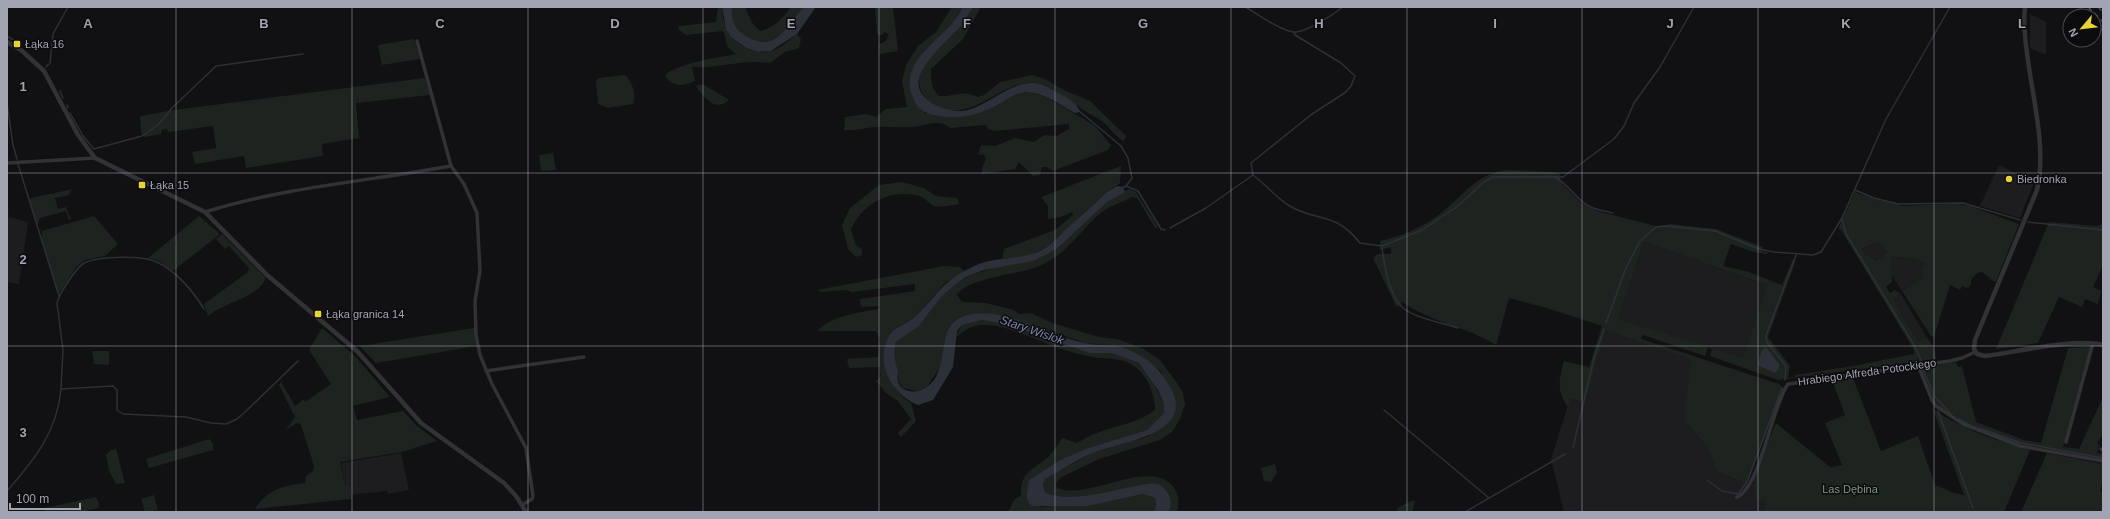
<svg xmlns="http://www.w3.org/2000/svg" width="2110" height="519" font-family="Helvetica,sans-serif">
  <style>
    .built { fill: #1d1d1f }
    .green { fill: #1d241f; fill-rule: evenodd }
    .water { fill: #2c3038 }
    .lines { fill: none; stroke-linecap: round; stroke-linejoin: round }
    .stream { stroke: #2c3038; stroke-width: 1.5 }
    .minor { stroke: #323236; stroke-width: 3.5 }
    .tertiary { stroke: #323236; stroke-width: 4.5 }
    .rail { stroke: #4b4b51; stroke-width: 1.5; stroke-dasharray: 5 4; stroke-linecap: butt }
    .grid { fill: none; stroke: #a3a4b2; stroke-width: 1; stroke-opacity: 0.55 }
    .poi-dot { fill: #e5d435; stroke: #0c0b0d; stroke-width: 1.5 }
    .labels { text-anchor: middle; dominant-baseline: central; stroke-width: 3; stroke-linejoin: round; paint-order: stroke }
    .poi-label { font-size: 11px; fill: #a3a4b2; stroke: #0c0b0d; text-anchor: start }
    .street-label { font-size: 11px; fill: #a3a4b2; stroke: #0c0b0d }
    .park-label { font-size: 11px; fill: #7a9c84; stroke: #0c0b0d }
    .water-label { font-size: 12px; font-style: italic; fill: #7b89ab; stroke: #0c0b0d }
    .grid-label { font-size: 13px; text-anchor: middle; font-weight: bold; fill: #a3a4b2; stroke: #0c0b0d; stroke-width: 3; stroke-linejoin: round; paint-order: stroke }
  </style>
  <rect width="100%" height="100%" fill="#111012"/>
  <g class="built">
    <polygon points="2030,14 2046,22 2046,55 2030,48"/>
    <polygon points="1999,165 2034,182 2020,218 1980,206"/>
    <polygon points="7,191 9,217 28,222 19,284 7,282"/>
    <polygon points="1644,242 1767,285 1743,359 1618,319"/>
    <polygon points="1877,242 1887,253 1876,261 1870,256 1866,256 1862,249"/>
    <polygon points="1891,257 1911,258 1925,263 1924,277 1902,291 1891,274"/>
    <polygon points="1901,294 1927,338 1918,343 1892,300"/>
    <polygon points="1606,331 1692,359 1684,421 1708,448 1716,471 1747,484 1755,482 1755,499 1765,500 1764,512 1564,512 1551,459 1570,399 1585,402"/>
    <polygon points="401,453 409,490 388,494 387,491 351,495 350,486 345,486 341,463"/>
  </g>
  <g class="green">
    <path d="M 718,7 L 722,7 C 721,31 744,58 771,51 C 780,49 789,40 797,34 L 801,39 L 799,48 L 785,52 L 770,63 C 746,60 731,65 707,67 C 702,68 696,66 692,67 L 695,81 C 684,86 673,88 665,76 C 673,64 721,57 737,54 C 723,46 729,44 723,31 L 686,35 L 678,29 L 679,26 L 716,22 Z"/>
    <path d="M 732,7 L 745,7 L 753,24 L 760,31 C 775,27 782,19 791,7 L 804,7 C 784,27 776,56 743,34 C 734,28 731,18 732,7 Z"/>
    <polygon points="875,7 893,7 898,51 880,54 879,44 886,41 889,34 885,32 880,36 877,34"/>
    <path d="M 952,7 L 963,7 L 960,14 L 941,36 L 924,51 L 911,73 L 925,113 L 984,111 L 1014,96 L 1022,93 L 1032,93 L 1044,96 L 1094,125 L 1111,145 L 1108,150 L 1053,171 L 1047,167 L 1042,167 L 1040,175 L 1033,176 L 1019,162 L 1015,169 L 982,174 L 982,168 L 986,158 L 983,154 L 978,155 L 981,145 L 995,146 L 1015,138 L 1034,142 L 1044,135 L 1056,136 L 1069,129 L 1069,124 L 994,131 L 988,129 L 986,125 L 950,128 C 938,118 926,126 912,127 C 900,128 887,126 875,127 C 864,128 856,131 844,130 L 845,117 L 866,114 L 876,117 L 886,109 L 907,107 L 902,81 L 906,65 L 918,46 L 936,32 Z"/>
    <path d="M 973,7 L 981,7 L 963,39 L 931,69 C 931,79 931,89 939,96 C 955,97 961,89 978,97 L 984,95 L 1000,82 L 1032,75 L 1045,79 L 1066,91 L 1090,101 L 1126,136 L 1124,141 C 1114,136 1110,127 1101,120 C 1084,112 1069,99 1052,90 C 1049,88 1045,85 1042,84 C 1004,75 978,121 941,108 C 934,105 928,102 924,96 C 920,90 917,80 921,73 C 933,47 958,31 973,7 Z"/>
    <polygon points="414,39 420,59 382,65 378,45"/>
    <path d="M 625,75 C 632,81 637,95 633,104 L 608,108 L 598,104 L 596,81 L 599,78 Z"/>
    <polygon points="425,78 430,95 356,103 359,138 322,144 323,156 246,168 244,156 195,164 192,152 216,148 213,126 168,132 167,129 162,130 161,134 145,137 141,133 140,116 174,110"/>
    <path d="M 699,85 L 704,85 L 729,100 C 715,113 704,97 696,86 Z"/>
    <polygon points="553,153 556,170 541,171 539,155"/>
    <polygon points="1121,166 1120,183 1107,192 1047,247 1026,257 1002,259 1004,249 1055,230 1073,215 1072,212 1061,217 1048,219 1048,206 1041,197"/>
    <path d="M 1508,170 L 1553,172 L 1560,174 L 1560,182 L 1582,203 L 1597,211 L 1656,226 L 1671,224 L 1716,229 L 1763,247 L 1761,251 L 1768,252 L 1767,254 L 1754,252 L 1731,244 L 1723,266 L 1746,271 L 1782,285 L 1793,259 L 1796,260 L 1768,337 L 1790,366 L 1788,378 L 1795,377 L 1795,375 L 1853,366 L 1914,354 L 1913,348 L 1841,230 L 1838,229 L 1855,192 L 1874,199 L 1903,206 L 1953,204 L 1967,205 L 2019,224 L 1996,281 L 1993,281 L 1982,272 L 1977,273 L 1971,280 L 1971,285 L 1967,288 L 1962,286 L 1960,290 L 1950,285 L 1934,337 L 1931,336 L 1902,291 L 1924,277 L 1921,271 L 1925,263 L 1911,258 L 1891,257 L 1892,282 L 1886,287 L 1890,293 L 1895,290 L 1901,294 L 1893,300 L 1918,342 L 1927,338 C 1933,345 1935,350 1936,359 L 1778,380 L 1710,356 L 1712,349 L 1743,358 L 1767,285 L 1644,242 L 1618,319 L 1708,347 L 1705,356 L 1643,335 L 1641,339 L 1779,384 L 1784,388 L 1747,484 L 1716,471 L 1708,448 L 1684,421 L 1691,359 L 1606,331 L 1585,402 L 1571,399 L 1568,407 C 1556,390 1559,380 1564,361 L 1589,367 L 1602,326 L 1550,309 L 1509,298 L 1496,345 C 1467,327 1431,322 1402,302 L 1399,306 L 1396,306 L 1373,258 L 1378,254 L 1391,254 L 1391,247 L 1380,250 L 1380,241 C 1400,237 1420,228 1436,217 C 1461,199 1476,172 1508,170 ZM 1877,242 L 1887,253 L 1876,261 L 1870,256 L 1866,256 L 1862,249 Z"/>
    <path d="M 902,182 L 924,188 L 936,196 L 957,198 L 959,204 C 952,205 941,208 934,206 C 929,204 925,197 919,196 C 891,188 861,204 851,230 L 856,245 L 862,249 L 862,255 L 856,257 L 848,249 L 842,225 L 850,208 L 879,185 Z"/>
    <path d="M 1129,189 L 1136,192 L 1158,227 L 1155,228 L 1137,198 L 1132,197 C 1120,203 1107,207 1097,216 C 1074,238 1066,256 1034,268 C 1016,274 966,279 957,295 L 962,302 L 986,303 L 1014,310 L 1019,314 L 1031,313 L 1052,323 L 1099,337 L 1117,339 L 1142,348 L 1160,360 L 1177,383 L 1183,393 L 1185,404 L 1180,419 L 1172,432 L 1160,440 L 1099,459 L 1060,478 L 1056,484 L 1057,488 C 1088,502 1156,453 1176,491 C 1179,498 1179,505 1177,512 L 1168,512 L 1170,509 L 1156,484 C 1125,485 1072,506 1045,492 L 1043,485 L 1045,479 L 1092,453 L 1149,436 L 1175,411 L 1160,370 L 1110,345 L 1086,343 L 1010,318 L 979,313 L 954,321 L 949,327 L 942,364 L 927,387 L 916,391 L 903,388 C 897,382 899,378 897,371 C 894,360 893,354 896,342 L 919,326 L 942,296 L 965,277 L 1059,247 L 1107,202 Z"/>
    <polygon points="69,190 71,190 69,195 55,198 58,209 66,207 71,219 69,220 66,211 40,218 38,224 36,223 30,200 31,198"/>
    <polygon points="94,216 118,244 105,256 85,260 76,267 59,294 42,240 42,231"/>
    <polygon points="199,216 220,234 173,271 158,260 148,258"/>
    <polygon points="2049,222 2098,226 2103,224 2103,265 2093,287 2101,291 2098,304 2085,299 2082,307 2059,297 2038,343 1996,349"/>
    <path d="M 222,234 L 266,278 C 257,299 224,302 208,316 L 204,304 L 248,272 L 249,268 L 229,246 L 225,249 L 216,239 Z"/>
    <path d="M 944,266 L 960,267 L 964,271 L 945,283 L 914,318 L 896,328 L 884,349 C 886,371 891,391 911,403 L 916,421 L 901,437 L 898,433 L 911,419 L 898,401 L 886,393 L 876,381 L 881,376 L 879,367 L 849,368 L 847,359 L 878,357 L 880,339 L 876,331 L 818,331 C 829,316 862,312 879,309 L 879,306 L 861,307 L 860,299 L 915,291 L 915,284 L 852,292 L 846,290 L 821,292 L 817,290 Z"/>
    <path d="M 982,320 L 1005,324 L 1089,353 L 1111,353 L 1139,363 L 1150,376 L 1164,404 L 1164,413 L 1147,430 L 1088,448 L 1060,460 L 1029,480 L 1029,485 L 1040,507 L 1110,501 L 1143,494 L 1155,498 L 1156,505 L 1154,512 L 1008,512 L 1015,499 L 1021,496 C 1020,472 1031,471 1047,458 C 1053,453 1058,444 1062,438 L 1077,443 C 1084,439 1091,435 1097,433 C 1113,426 1146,421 1155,409 C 1154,393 1148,376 1134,366 C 1123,358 1112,359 1099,358 C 1091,357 1083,355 1075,353 C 1044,346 1013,324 982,325 C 971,325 963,332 955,338 L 962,325 Z"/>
    <path d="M 322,328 L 356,357 L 390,397 L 353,406 L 357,420 L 403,411 L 417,426 L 437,441 L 402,452 L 340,462 L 345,486 L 350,486 L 352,499 L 255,509 C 268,489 282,486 305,483 L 306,476 L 313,471 L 314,466 L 301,425 L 297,423 L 286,430 L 295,417 L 279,385 L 281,382 L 295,406 L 304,399 L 305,402 L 331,384 L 309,350 Z"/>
    <polygon points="474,328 477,346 376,363 360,346"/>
    <polygon points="2091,347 2063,447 2079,449 2103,397 2103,434 2097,443 2100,445 2097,453 2103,454 2103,460 2015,443 1970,426 1940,407 1934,400 1922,370 1925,367 1956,362 1958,367 1962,366 1976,422 2024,440 2041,443 2068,348"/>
    <polygon points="92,351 109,351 109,365 94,364"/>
    <path d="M 1853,378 L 1881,451 L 1918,436 L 1935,485 L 1954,493 L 1964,495 L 1933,409 C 1964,430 1995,440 2030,450 L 2004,512 L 1764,512 L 1765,501 L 1755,499 L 1755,482 L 1753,481 L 1775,425 L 1776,423 L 1830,467 L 1842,465 L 1825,423 L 1845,415 L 1832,380 Z"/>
    <polygon points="209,439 213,444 213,450 149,468 146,459"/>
    <polygon points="116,449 125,483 116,484 109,471 106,455 111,450"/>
    <polygon points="2047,453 2103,464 2103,482 2100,491 2103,492 2103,512 2021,512"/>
    <polygon points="1275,464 1277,473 1271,482 1264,481 1261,468"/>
    <polygon points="154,495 158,510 145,512 141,499"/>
    <polygon points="96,497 99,504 98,508 81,512 45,512 44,508"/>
    <polygon points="1411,501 1415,501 1412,512 1396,512 1399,507"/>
  </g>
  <g class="water">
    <path d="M 722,7 L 732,7 C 731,18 734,28 743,34 C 776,56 784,27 804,7 L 816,7 L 797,34 L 771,51 L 758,52 L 746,48 L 731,37 L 726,29 Z"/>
    <path d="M 963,7 L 973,7 C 969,13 966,19 962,25 C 947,41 931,53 921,73 C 908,99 948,115 968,110 C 993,103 1013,78 1041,84 C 1047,86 1054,91 1060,94 C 1067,97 1078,104 1080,112 L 1075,113 C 1059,105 1042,90 1022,93 C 1015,94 1007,100 1001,103 C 979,115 958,121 934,115 C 925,113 919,110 915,102 C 910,93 908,83 911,73 C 921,45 951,33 963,7 Z"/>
    <path d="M 1117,186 L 1123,187 L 1125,192 L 1107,202 L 1059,247 L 1049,253 L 1033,261 L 984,270 L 965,277 L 942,296 L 919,326 L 896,342 C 893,355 895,360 898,372 C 898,375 897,378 898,381 C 899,389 910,393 917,391 C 952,383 936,334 955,321 C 989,297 1048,336 1085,343 C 1099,346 1115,343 1129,350 C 1151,360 1158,367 1170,387 C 1198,434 1120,442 1093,453 C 1077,459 1061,471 1045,479 L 1043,485 L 1045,492 C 1066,503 1106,492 1130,487 C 1138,486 1149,482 1157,484 C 1168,488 1175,502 1168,512 L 1154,512 L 1156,505 L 1155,498 L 1143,494 L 1087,506 L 1033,506 C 1023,501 1028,490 1029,480 L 1060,460 L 1088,448 L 1147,430 L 1164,413 L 1164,404 L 1158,390 L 1139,363 L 1111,353 L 1089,353 L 1005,324 L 982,320 L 962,325 L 957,331 L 953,367 L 933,400 L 918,405 C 892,395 874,362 889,336 C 896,325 908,324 916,316 C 938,294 943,280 974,266 C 998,255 1024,262 1047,247 C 1053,242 1059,236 1065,230 C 1079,218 1093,205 1107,192 Z"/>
    <polygon points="1766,347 1779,364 1779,368 1775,373 1759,366 1758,362 1762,350"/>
  </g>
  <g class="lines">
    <g class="stream">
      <path d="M 1245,7 C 1258,14 1279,30 1293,32 C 1304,34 1334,14 1343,7"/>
      <polyline points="2079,7 2088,16"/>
      <polyline points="2094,22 2103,31"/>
      <polyline points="7,36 15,41"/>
      <polyline points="46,67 50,63 53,34 68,7"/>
      <polyline points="60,91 63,98"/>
      <polyline points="7,103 13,145 17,159"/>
      <polyline points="67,105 68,108"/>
      <polyline points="1079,111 1121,146 1128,158 1132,178 1126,186 1122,188"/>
      <polyline points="70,113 83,136 94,149 142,136 159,124 172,108 216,66 303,54"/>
      <polyline points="18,164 59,296"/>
      <polyline points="1253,175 1251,163 1312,114 1346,92 1351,86 1355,76 1341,63 1295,35 1294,32"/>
      <path d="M 1555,177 C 1567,184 1573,194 1583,202 C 1591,209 1603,211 1613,213"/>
      <polyline points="1126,186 1138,191 1161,229 1165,230"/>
      <polyline points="1855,190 1874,198 1898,204 1963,203 2020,220"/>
      <polyline points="1842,219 1846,234 1914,345 1921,360"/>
      <polyline points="2028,222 2103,230"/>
      <path d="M 1170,228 L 1206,208 L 1253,175 C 1265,184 1276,197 1288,205 C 1317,223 1334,210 1360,243 L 1382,246 L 1422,230 L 1458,206 L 1484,182 L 1493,177 L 1563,177 L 1614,139 L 1624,126 L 1634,103 L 1660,67 L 1694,7"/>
      <path d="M 1382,247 C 1384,264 1389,296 1403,308 C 1415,318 1443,323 1458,328"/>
      <polyline points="1606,323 1626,268 1640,241 1656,227 1667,226 1715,231 1759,249 1774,252 1813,255 1821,252 1842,218 1886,119 1950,7"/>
      <polyline points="1923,369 1934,396 1951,414"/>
      <polyline points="1785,380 1786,366 1767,342 1766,336 1796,255"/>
      <path d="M 61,388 L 63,350 L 57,303 C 59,294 76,268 84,263 C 99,256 143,255 157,262 C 176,271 193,291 204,309"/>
      <polyline points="1384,410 1489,498"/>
      <polyline points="1938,411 1973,508"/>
      <polyline points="1959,419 1970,425"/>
      <polyline points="1979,428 2021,443 2103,458"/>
      <polyline points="1573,448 1594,358 1604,329"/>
      <polyline points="1707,480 1722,491 1738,494 1748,480 1782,388"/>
      <path d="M 7,491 C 35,459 57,432 61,389 L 113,386 L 117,390 L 117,410 L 123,414 L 186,417 L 211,423 L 226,424 L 237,419 L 245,412 L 298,361"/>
      <polyline points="1465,512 1565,454"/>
    </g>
    <g class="minor">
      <polyline points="417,41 451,166 464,184 477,213 480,271 475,301 476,335 480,355 492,384 526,448 533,496 532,499 522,505"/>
      <polyline points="7,163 95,158"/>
      <path d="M 205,212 C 285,187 369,181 451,166"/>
      <polyline points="1918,365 1932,400 1936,406 1963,424 2020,446 2103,461"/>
      <polyline points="486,371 584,357"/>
      <polyline points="2066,442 2093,343"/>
      <polyline points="2101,449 2103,450"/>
      <path d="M 1737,497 C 1760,488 1772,406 1788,384 L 1950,361 L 1962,358 L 1975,352"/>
    </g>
    <g class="tertiary">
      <path d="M 2025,7 C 2023,22 2025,38 2027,53 C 2032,96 2047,148 2037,190 L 1975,340 L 1974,349 L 1977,354 L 1985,356 C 2017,352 2074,338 2103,345"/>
      <polyline points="7,42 21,50 44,71 78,135 95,158 205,212 267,275 357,351 421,423 504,483 516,496 526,512"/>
    </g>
    <g class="rail">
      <polyline points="2088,7 2103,22"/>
      <polyline points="2098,7 2103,12"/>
    </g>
  </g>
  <path class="grid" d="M 176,7 L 176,512M 352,7 L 352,512M 528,7 L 528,512M 703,7 L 703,512M 879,7 L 879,512M 1055,7 L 1055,512M 1231,7 L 1231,512M 1407,7 L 1407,512M 1582,7 L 1582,512M 1758,7 L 1758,512M 1934,7 L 1934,512M 7,173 L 2103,173M 7,346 L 2103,346"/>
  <g class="poi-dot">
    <rect x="13" y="40" width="8" height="8" rx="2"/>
    <circle cx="2009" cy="179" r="4"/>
    <rect x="138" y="181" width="8" height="8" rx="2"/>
    <rect x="314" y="310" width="8" height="8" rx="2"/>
  </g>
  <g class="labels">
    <g class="poi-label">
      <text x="25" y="44">Łąka 16</text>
      <text x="2017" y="179">Biedronka</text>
      <text x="150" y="185">Łąka 15</text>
      <text x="326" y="314">Łąka granica 14</text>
    </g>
    <g class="street-label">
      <text transform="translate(1867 372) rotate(-8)">Hrabiego Alfreda Potockiego</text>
    </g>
    <g class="park-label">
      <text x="1850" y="489">Las Dębina</text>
    </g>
    <g class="water-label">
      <text transform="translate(1032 330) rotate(19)">Stary Wislok</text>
    </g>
  </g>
  <g class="grid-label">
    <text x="88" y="28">A</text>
    <text x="264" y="28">B</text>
    <text x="440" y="28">C</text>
    <text x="615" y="28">D</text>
    <text x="791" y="28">E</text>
    <text x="967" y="28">F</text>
    <text x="1143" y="28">G</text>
    <text x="1319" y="28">H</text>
    <text x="1495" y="28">I</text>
    <text x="1670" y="28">J</text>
    <text x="1846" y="28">K</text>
    <text x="2022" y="28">L</text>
    <text x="23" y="91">1</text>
    <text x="23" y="264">2</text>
    <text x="23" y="437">3</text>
  </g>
  <rect width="2110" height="519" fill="none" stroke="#a3a4b2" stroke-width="16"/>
  <g transform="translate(2082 28) rotate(242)"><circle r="19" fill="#0c0b0d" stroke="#48484f"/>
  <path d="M0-3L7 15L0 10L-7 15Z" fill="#e5d435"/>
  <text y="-6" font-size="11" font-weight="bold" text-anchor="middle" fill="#a3a4b2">N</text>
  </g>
  <path d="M10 503v6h70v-6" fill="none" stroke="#a3a4b2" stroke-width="2"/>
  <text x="16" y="503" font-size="12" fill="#a3a4b2" stroke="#0c0b0d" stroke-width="3" paint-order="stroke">100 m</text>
</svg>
